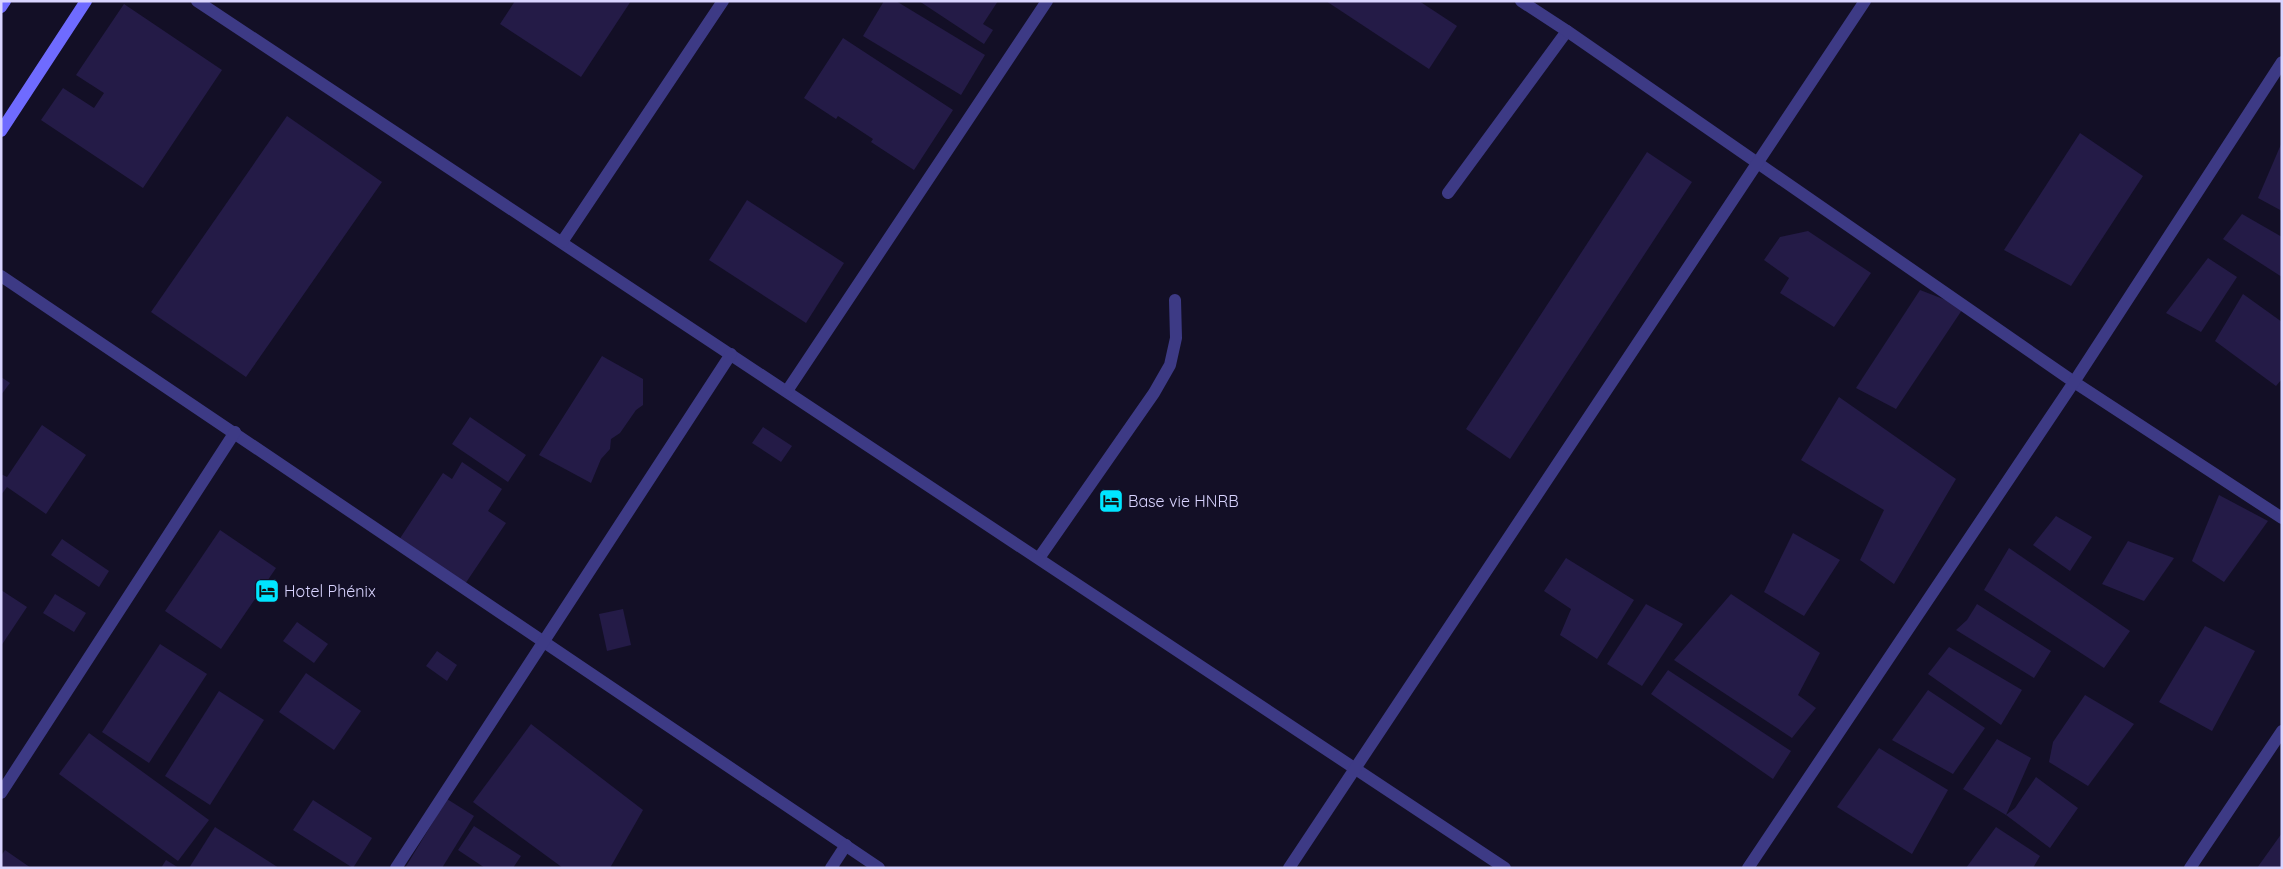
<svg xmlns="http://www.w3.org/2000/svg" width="2283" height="869" font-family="Quicksand,sans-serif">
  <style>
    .building { fill: #241b47 }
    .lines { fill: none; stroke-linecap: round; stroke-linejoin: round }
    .lane { stroke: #3d3a85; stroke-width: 12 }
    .street { stroke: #3d3a85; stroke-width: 12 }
    .secondary { stroke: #6f6bff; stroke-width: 12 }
    .labels { text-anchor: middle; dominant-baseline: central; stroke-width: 4; stroke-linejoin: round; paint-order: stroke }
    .poi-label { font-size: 16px; fill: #d9d4ff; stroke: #130f26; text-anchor: start }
  </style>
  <rect width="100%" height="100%" fill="#130f26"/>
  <g class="building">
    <polygon points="515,1 631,1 581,77 500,24"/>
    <polygon points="884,1 896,1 985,55 961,95 863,36"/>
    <polygon points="919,1 998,1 983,24 993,30 984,44"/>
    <polygon points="1326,1 1419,1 1457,26 1429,69"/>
    <polygon points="124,4 222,70 143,188 41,120 63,88 94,108 104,93 76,75"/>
    <polygon points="843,38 953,110 914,170 871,142 873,139 838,116 836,119 804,98"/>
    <polygon points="287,116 382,182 246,377 151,312"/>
    <polygon points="2080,133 2143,176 2071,286 2004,250"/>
    <polygon points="2282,142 2282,211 2258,198"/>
    <polygon points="1647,152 1692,182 1510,459 1466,429"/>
    <polygon points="747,200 844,263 806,323 709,260"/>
    <polygon points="2242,214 2282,237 2282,277 2223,239"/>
    <polygon points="1808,231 1871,273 1834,327 1780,293 1789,278 1764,260 1780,237"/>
    <polygon points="2208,258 2237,277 2201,332 2166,313"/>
    <polygon points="1920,290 1964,307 1896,409 1856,388"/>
    <polygon points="2243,294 2282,322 2282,379 2276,386 2215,341"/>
    <polygon points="602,356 643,379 643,405 636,410 620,433 611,439 610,449 601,459 591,483 539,455"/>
    <polygon points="1,377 10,383 1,395"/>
    <polygon points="1839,397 1956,479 1894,584 1860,560 1884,510 1801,460"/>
    <polygon points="470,417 526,455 508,482 452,444"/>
    <polygon points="42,425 86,455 46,514 7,487 1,495 1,474 7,477"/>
    <polygon points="763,427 792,446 781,462 752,443"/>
    <polygon points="462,462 502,489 488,511 506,523 461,590 395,546 443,473 452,479"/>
    <polygon points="2219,495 2268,521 2224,582 2192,561"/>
    <polygon points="2056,516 2092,537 2070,571 2033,545"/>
    <polygon points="220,530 276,568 221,649 165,611"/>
    <polygon points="1793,533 1840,560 1804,616 1764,592"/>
    <polygon points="62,539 109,571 99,587 51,555"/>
    <polygon points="2128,541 2174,558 2144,601 2102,584"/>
    <polygon points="2009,548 2130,631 2104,668 1984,590"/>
    <polygon points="1566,558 1634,600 1597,659 1560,635 1571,609 1544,591"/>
    <polygon points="1,590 27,607 1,646"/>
    <polygon points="55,594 86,613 74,632 43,613"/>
    <polygon points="1731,594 1820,653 1798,695 1816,708 1792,738 1674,660"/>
    <polygon points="1646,604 1683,624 1642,686 1607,664"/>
    <polygon points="1977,604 2051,651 2034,678 1956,630 1967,620"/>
    <polygon points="623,609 631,645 607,651 599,614"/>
    <polygon points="297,622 328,644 314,663 283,641"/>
    <polygon points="2205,626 2255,651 2212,731 2159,702"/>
    <polygon points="160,644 207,674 149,763 102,732"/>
    <polygon points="1949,647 2022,690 2001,725 1928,674"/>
    <polygon points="437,651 457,665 447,681 426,666"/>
    <polygon points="1668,670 1791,751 1773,779 1651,694"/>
    <polygon points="306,673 361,711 334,750 279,712"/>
    <polygon points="1928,690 1985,728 1953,774 1892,740"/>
    <polygon points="219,691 264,720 210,805 165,776"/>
    <polygon points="2085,695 2134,724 2088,786 2049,762 2053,742"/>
    <polygon points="531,724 643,810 610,868 563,868 473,802"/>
    <polygon points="89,733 209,820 178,861 59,774"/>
    <polygon points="1997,739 2031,758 2006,815 2015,808 2036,777 2078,808 2050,848 2006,815 1963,789"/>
    <polygon points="1879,748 1948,790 1912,854 1837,807"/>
    <polygon points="447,799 474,816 442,868 405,868"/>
    <polygon points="313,800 372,838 353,868 293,830"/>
    <polygon points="474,826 521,856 513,868 485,868 458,850"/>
    <polygon points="215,827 279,868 189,868"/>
    <polygon points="1996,827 2040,856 2033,868 1966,868"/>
    <polygon points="2282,833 2282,868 2257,868"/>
    <polygon points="5,850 31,868 1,868 1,856"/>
    <polygon points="166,860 179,868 161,868"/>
  </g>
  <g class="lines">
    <g class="lane">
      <polyline points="1448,193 1567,31"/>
      <polyline points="1039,558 1154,393 1170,365 1176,338 1175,300"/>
    </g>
    <g class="street">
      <polyline points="197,1 1505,868"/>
      <polyline points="1521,1 1567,31 2074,382 2282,518"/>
      <polyline points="562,242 723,1"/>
      <polyline points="1,276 879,868"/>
      <polyline points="787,391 1047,1"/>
      <polyline points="1,793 235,432"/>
      <polyline points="396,868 731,354"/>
      <polyline points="831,868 846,845"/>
      <polyline points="1289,868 1865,1"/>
      <polyline points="1748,868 2074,382 2282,62"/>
      <polyline points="2190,868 2282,731"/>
    </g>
    <g class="secondary">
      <polyline points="1,7 5,1"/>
      <polyline points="1,131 86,1"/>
    </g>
  </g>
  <defs>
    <symbol id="hotel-square" viewBox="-11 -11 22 22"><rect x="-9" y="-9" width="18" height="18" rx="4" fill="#00e5ff" stroke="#130f26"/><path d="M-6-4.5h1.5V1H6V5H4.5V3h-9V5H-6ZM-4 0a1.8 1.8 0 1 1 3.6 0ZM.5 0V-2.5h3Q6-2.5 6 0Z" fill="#111"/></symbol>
  </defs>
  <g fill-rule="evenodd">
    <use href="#hotel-square" x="1097" y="487" width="28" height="28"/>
    <use href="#hotel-square" x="253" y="577" width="28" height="28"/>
  </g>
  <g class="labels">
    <g class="poi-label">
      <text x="1128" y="501">Base vie HNRB</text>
      <text x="284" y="591">Hotel Phénix</text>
    </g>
  </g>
  <rect width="2283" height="869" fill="none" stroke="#d9d4ff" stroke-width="5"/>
</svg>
